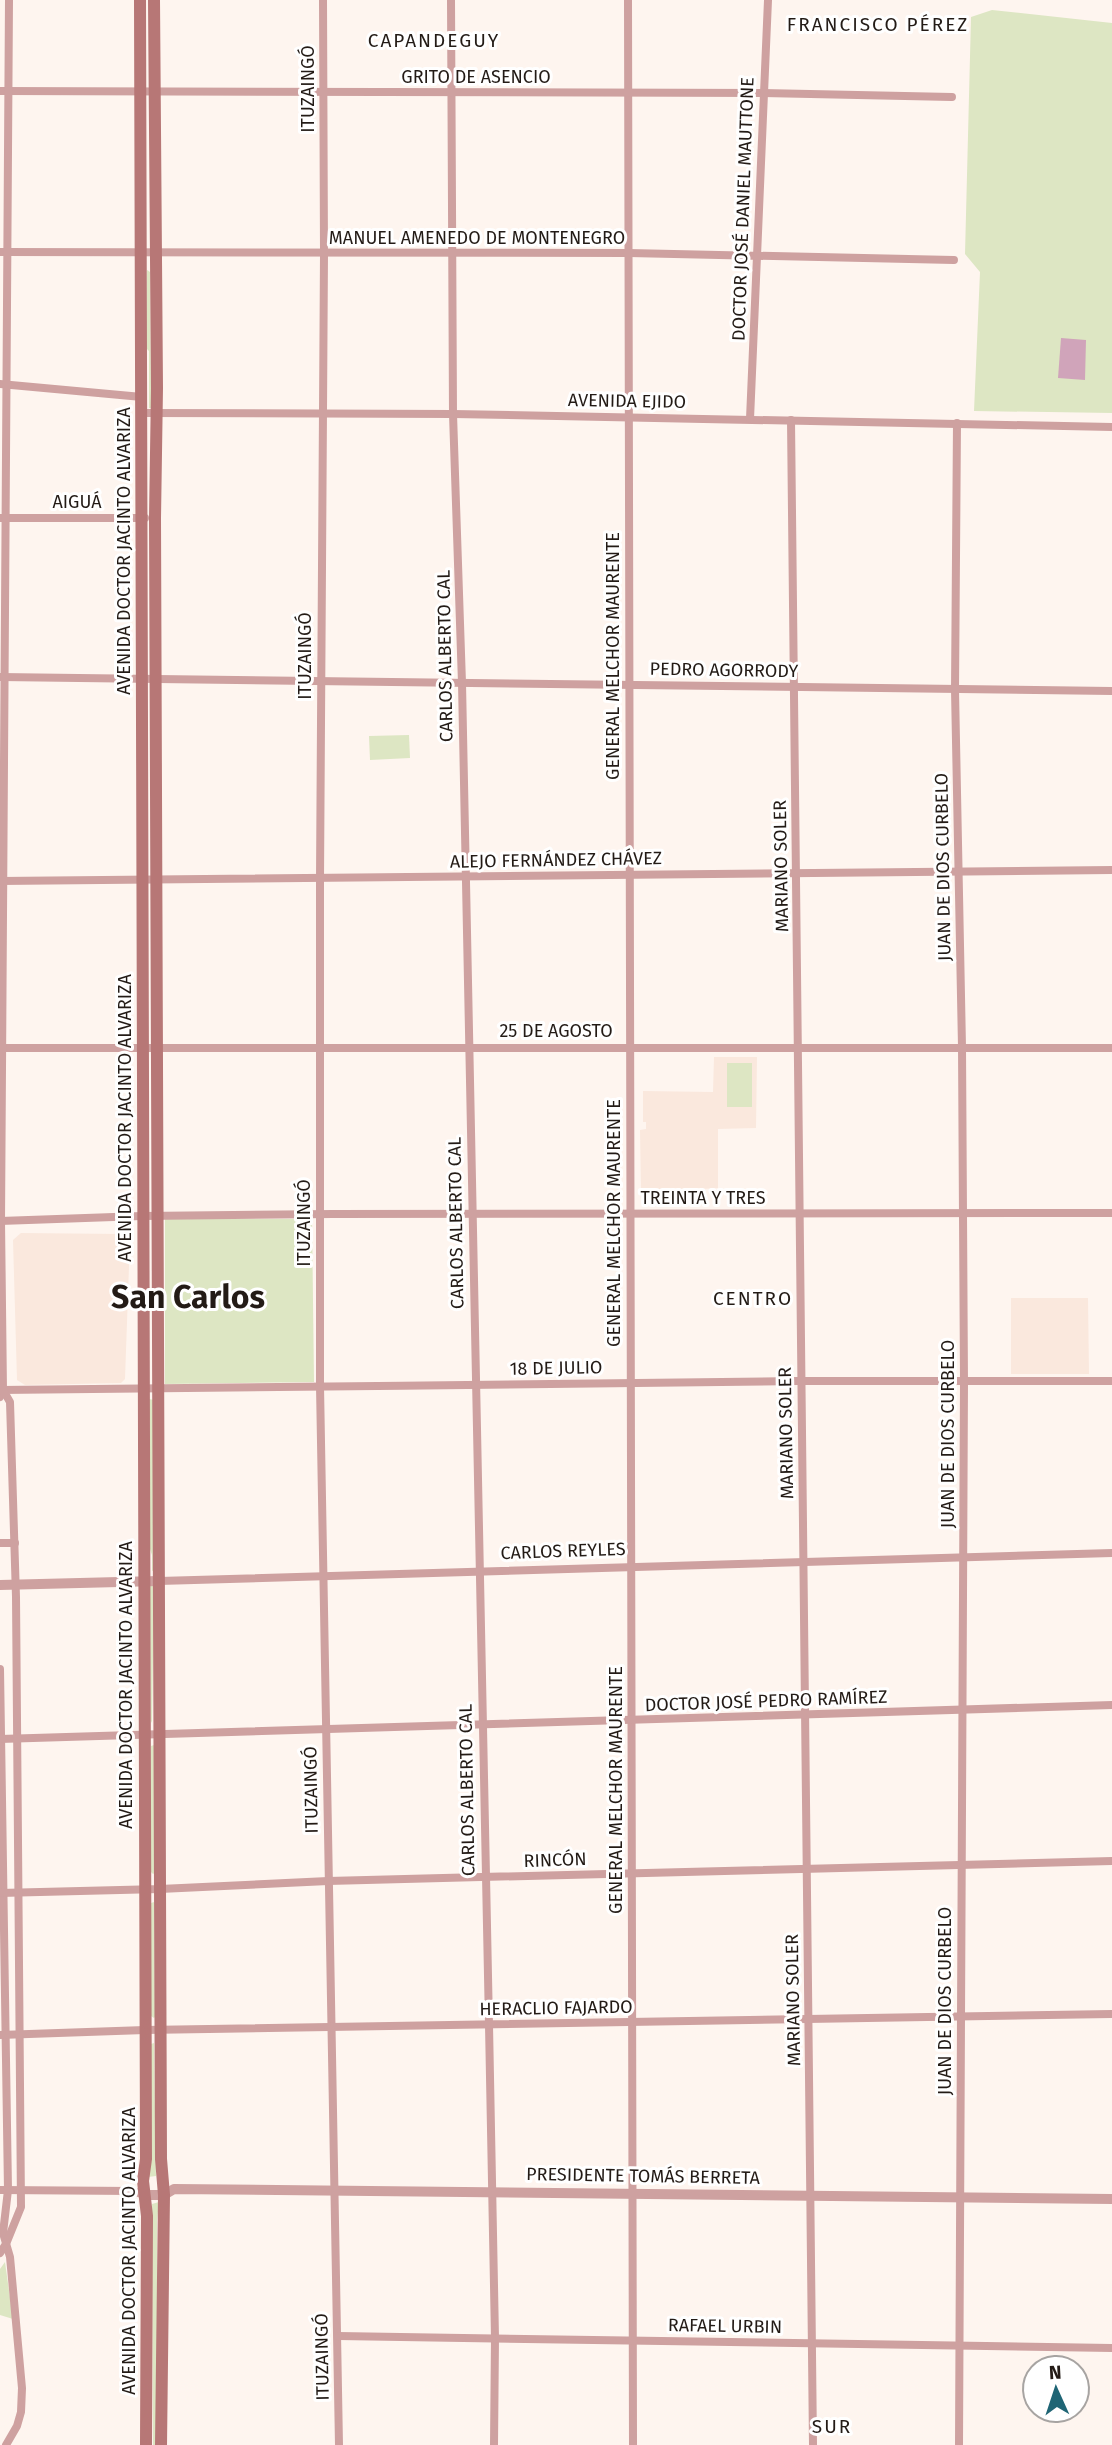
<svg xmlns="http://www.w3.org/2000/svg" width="1112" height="2445" font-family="'Fira Sans',sans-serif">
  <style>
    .built { fill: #fae8dd }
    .green { fill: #dde6c3 }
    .water { fill: #d0a4ba }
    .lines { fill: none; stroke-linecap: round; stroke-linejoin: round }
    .minor { stroke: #cea1a0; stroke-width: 8 }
    .tertiary { stroke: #cea1a0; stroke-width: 10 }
    .secondary { stroke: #b77776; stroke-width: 12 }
    .labels { text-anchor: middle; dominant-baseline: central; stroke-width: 6; stroke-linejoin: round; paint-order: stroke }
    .street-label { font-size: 18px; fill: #231b16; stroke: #fff }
    .neighbourhood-label { font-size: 19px; letter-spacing: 2px; fill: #231b16; stroke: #fff }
    .town-label { font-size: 32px; font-weight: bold; fill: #231b16; stroke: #fff }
  </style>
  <rect width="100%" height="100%" fill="#fef5ef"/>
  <g class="built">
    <polygon points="714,1057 757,1057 756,1128 718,1129 718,1188 667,1191 667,1200 646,1200 649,1191 641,1191 640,1130 646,1129 646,1122 643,1122 643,1091 713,1092"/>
    <polygon points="21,1233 123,1234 130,1238 125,1379 121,1383 25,1385 17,1380 13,1240"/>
    <polygon points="1011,1298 1088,1298 1089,1374 1011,1374"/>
  </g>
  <g class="green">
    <polygon points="992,10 1112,23 1112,413 974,411 980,272 965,254 971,17"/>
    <polygon points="147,270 150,272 151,385 153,388 151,408 149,408 149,351 146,348"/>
    <polygon points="409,735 410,758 370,760 369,736"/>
    <rect x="727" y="1063" width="25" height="44"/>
    <polygon points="165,1219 312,1219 314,1382 165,1384"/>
    <polygon points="149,1399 154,1400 154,1570 152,1571 152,1555 150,1549 150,1421 147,1418"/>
    <polygon points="148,1586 154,1586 152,1723 151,1721 150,1604 148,1602"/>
    <polygon points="154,1745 156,1872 153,1874 151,1872 151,1746"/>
    <polygon points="154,1902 155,2017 154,2018 151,2016 151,1903"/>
    <polygon points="154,2043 156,2176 148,2177 152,2158 151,2044"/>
    <polygon points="159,2202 157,2220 157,2445 153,2445 152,2204"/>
    <polygon points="5,2262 13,2319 0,2315 0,2269"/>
  </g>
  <polygon class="water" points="1061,338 1086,340 1085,380 1058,378"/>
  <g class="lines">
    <g class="minor">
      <polyline points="323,0 324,254 320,879 320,1386 339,2445"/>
      <polyline points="451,0 453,414 462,683 489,2025 495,2338 494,2445"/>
      <polyline points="628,0 633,2445"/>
      <polyline points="0,91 763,93 952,97"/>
      <polyline points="0,252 629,253 954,260"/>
      <polyline points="0,384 142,397"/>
      <polyline points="142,413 453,414 1112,427"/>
      <polyline points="750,419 768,0"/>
      <polyline points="791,420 813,2445"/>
      <polyline points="957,423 955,690 962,1047 964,1382 959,2445"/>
      <polyline points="0,518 145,518"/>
      <polyline points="0,677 1112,691"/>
      <polyline points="0,881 1112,870"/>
      <polyline points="0,1048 1112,1048"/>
      <polyline points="0,1221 142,1216 333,1214 1112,1213"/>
      <path d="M 0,1390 C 266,1389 533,1383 799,1381 C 903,1381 1008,1381 1112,1381"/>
      <polyline points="0,1397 3,1390 1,1221 9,0"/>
      <polyline points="0,1543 15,1543"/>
      <polyline points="159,1581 1112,1553"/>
      <polyline points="0,1669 8,2190 3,2233 10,2257 22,2388 21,2412 17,2426 6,2445"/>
      <polyline points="0,1739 1112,1705"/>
      <polyline points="0,1893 160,1889 328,1881 1112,1861"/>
      <polyline points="0,2035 145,2030 1112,2014"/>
      <polyline points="0,2190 133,2191 144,2195"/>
      <polyline points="0,2253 6,2244 21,2207 16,1597 10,1402 3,1390"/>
      <polyline points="338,2336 1112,2348"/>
    </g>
    <g class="tertiary">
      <polyline points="0,1585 159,1581"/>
      <polyline points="144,2195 164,2195 174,2189 1112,2199"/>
    </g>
    <g class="secondary">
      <path d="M 140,0 C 144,719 140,1439 146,2159 L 143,2181 L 147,2216 L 146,2445"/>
      <polyline points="154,0 157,388 155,518 161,2159 164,2195 161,2445"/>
    </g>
  </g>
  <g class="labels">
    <g class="street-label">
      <text x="476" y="77">GRITO DE ASENCIO</text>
      <text transform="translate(308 89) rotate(-90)">ITUZAINGÓ</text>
      <text transform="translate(743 209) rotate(-88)">DOCTOR JOSÉ DANIEL MAUTTONE</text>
      <text x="477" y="238">MANUEL AMENEDO DE MONTENEGRO</text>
      <text transform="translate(627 401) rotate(1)">AVENIDA EJIDO</text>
      <text x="77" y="502">AIGUÁ</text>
      <text transform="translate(124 551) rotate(-90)">AVENIDA DOCTOR JACINTO ALVARIZA</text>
      <text transform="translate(305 656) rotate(-90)">ITUZAINGÓ</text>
      <text transform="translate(445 656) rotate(-91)">CARLOS ALBERTO CAL</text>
      <text transform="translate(613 656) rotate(-90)">GENERAL MELCHOR MAURENTE</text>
      <text transform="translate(724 670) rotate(1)">PEDRO AGORRODY</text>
      <text transform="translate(556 860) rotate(-1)">ALEJO FERNÁNDEZ CHÁVEZ</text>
      <text transform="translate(781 866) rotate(-91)">MARIANO SOLER</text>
      <text transform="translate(943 867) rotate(-91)">JUAN DE DIOS CURBELO</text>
      <text x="556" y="1031">25 DE AGOSTO</text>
      <text transform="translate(125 1118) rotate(-90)">AVENIDA DOCTOR JACINTO ALVARIZA</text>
      <text x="703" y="1198">TREINTA Y TRES</text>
      <text transform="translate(304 1223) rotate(-90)">ITUZAINGÓ</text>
      <text transform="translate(456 1223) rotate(-91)">CARLOS ALBERTO CAL</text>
      <text transform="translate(614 1223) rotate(-90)">GENERAL MELCHOR MAURENTE</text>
      <text transform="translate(556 1368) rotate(-1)">18 DE JULIO</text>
      <text transform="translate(786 1433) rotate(-91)">MARIANO SOLER</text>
      <text transform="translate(948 1434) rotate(-90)">JUAN DE DIOS CURBELO</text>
      <text transform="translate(563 1551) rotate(-2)">CARLOS REYLES</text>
      <text transform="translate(126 1685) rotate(-90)">AVENIDA DOCTOR JACINTO ALVARIZA</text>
      <text transform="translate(766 1701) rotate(-2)">DOCTOR JOSÉ PEDRO RAMÍREZ</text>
      <text transform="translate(311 1790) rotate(-91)">ITUZAINGÓ</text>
      <text transform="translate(467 1790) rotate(-91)">CARLOS ALBERTO CAL</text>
      <text transform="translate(616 1790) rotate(-90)">GENERAL MELCHOR MAURENTE</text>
      <text transform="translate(555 1860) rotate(-2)">RINCÓN</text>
      <text transform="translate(793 2000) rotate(-91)">MARIANO SOLER</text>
      <text transform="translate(945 2001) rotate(-90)">JUAN DE DIOS CURBELO</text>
      <text transform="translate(556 2008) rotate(-1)">HERACLIO FAJARDO</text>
      <text transform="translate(643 2176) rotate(1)">PRESIDENTE TOMÁS BERRETA</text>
      <text transform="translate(129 2251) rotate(-90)">AVENIDA DOCTOR JACINTO ALVARIZA</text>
      <text transform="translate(725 2326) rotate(1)">RAFAEL URBIN</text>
      <text transform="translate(322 2357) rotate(-91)">ITUZAINGÓ</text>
    </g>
    <g class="neighbourhood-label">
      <text x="878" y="24">FRANCISCO PÉREZ</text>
      <text x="434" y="40">CAPANDEGUY</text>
      <text x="753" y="1298">CENTRO</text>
      <text x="832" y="2426">SUR</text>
    </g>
    <g class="town-label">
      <text x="188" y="1297">San Carlos</text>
    </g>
  </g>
  <g transform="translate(1056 2389) rotate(357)"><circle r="33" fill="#ffffff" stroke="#a7a4a2" stroke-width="2"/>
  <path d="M0-5L12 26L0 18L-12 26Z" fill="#1f6575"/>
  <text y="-10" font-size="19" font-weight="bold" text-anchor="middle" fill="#231b16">N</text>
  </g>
</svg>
